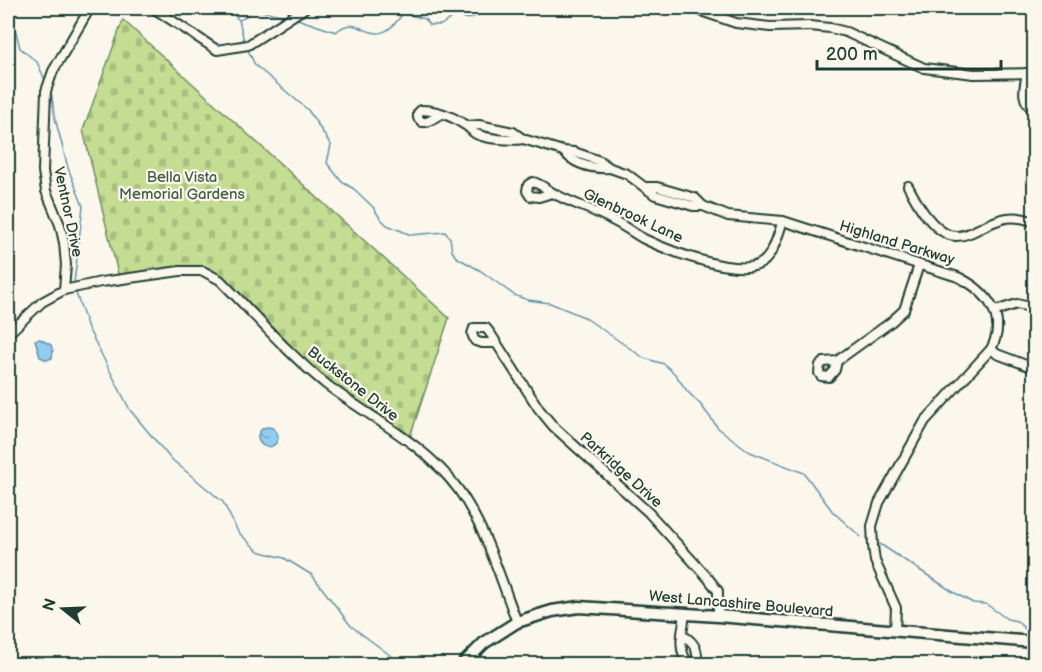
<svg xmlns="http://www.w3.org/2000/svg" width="1042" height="672" font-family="'Balsamiq Sans',sans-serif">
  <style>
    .cemetery { fill: url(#cemetery-stones); stroke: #728d64; stroke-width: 1.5 }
    .water { fill: url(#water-ripples); stroke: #6593a7; stroke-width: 1.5 }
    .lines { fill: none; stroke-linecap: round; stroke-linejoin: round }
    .stream { stroke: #6593a7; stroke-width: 1.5 }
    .minor-casing { stroke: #1f3d34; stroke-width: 12 }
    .secondary-casing { stroke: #1f3d34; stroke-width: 15 }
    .minor { stroke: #fbf7ec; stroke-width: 8 }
    .secondary { stroke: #fbf7ec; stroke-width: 10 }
    .labels { text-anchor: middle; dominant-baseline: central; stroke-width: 4.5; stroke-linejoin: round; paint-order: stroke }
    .park-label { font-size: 15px; fill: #405d47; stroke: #fbf7ec }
    .street-label { font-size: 15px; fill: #1f3d34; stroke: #fbf7ec }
  </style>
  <defs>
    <pattern id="cemetery-stones" width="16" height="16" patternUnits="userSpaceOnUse" patternTransform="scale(1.5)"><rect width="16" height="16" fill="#c4dd93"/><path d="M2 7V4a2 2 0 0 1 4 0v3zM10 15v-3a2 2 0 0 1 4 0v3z" fill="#a8bf7f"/></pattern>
    <pattern id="water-ripples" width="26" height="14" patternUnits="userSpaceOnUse" patternTransform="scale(1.5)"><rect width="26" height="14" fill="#93ccf3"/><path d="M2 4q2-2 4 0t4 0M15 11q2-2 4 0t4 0" fill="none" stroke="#77a7c6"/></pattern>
  </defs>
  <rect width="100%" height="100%" fill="#fbf7ec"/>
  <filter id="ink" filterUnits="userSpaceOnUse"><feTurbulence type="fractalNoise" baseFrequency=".0167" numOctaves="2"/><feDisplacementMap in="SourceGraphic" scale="12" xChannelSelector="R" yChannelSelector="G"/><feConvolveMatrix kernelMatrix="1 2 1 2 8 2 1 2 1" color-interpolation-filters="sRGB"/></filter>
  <g filter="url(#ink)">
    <polygon class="cemetery" points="123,20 449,318 409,440 325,380 218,276 210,271 119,278 83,130"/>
    <g class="water">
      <polygon points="40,339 51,345 53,351 52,358 47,360 40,357 35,340"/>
      <circle cx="268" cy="437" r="10"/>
    </g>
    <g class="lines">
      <g class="stream">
        <polyline points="18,8 11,23 16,32 20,48 37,62 45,80"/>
        <polyline points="232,8 232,13 239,20 244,41"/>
        <polyline points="563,8 570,10"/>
        <polyline points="257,10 286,16"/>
        <path d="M 297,19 L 336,32 C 361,8 373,59 403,13 L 425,19 L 429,25 L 441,25 L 456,15 L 468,19 L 480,14 L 487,8"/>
        <polyline points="240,20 249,14"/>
        <polyline points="248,50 255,65 308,110 331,145 327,163 342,182 354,189 373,207 380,218 387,225 411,235 445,232 450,238 452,251 456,257 481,271 514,295 528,300 550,303 584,317 644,358 664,364 675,374 687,391 701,405 718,428 750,452 804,473 833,512 861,537"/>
        <polyline points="51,91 55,118 68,168 83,206 74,283"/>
        <polyline points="76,293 88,328 130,410 170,458 223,502 238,532 258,551 284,558 312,575 351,626 402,664"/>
        <polyline points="880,544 953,592 973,603 986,604 1007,619 1017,621 1025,629"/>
      </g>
      <defs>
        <g id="minor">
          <polyline points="153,8 217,50 248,45 305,8"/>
          <polyline points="692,8 736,23 770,27 810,26 830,28 846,32 924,68 974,74 1034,73"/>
          <path d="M 1027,73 C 1024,88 1020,100 1034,110"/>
          <path d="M 442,114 L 427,122 L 422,122 L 418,118 L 418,113 L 421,110 C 436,110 452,116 465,125 C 469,127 472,132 476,134 C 487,139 511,141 523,139"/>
          <polyline points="467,126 479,125 513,132 523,139 563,151 574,152 600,161 610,168 627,174 655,195 693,206 703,206"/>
          <path d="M 563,151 C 575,165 592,169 610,168"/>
          <path d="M 908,186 C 914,197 920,209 928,218 C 957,253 971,228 1002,219 C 1013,216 1024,218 1034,222"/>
          <path d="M 646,187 L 657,187 L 695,198 L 703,206 L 728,216 L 783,221 L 958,277 C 987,291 1008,317 991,349 L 925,421 L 879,503 L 872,526 L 873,546 L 875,561 L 896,608 L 895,631"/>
          <path d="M 552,193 L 539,197 L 530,196 L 527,191 L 528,185 L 533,182 C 541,184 546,189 553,193 C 572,204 593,209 612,220 C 623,225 633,233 644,239 C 667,250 741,279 763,262 C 774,253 778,234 783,221"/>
          <path d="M 64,290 L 101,282 L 180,271 L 203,271 L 220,280 C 255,315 288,354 327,385 C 371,418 425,444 458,489 C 486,528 500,578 517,622"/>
          <polyline points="995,311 1017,304 1034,308"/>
          <polyline points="8,334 42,302 64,290 66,265 64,243 60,225 46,191 43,171 46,91 53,71 90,8"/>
          <polyline points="496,343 482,343 475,341 472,334 474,328 486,328 490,333 539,409 553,426 648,512 708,578 718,591 718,616"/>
          <polyline points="991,349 997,354 1034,368"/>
          <polyline points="837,361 835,370 829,377 821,376 819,373 820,365 824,362 837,361 891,322 904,310 919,265"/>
          <path d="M 682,635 C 693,641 698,648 697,660 L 693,663 L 687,662 C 677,647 683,631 685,614"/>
        </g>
        <polyline id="secondary" points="463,664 484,643 517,622 552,611 579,607 718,616 1034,642"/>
      </defs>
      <use href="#minor" class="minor-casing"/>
      <use href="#secondary" class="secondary-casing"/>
      <use href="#minor" class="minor"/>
      <use href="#secondary" class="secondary"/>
    </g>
  </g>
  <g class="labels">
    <g class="park-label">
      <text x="182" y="177">Bella Vista<tspan x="182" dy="17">Memorial Gardens</tspan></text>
    </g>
    <g class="street-label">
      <text transform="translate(68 212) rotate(78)">Ventnor Drive</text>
      <text transform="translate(633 216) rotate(25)">Glenbrook Lane</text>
      <text transform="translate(897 243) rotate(17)">Highland Parkway</text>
      <text transform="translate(353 384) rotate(38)">Buckstone Drive</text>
      <text transform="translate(621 470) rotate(42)">Parkridge Drive</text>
      <text transform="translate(741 604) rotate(5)">West Lancashire Boulevard</text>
    </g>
  </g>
  <rect width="1042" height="672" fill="none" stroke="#fbf7ec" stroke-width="30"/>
  <rect x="15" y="15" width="1012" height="642" fill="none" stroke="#1f3d34" stroke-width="2" filter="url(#ink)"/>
  <g transform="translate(63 609) rotate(288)" stroke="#fbf7ec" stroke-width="4.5" paint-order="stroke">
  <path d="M0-4.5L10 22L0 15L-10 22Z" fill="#1f3d34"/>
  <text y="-9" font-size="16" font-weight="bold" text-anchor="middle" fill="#1f3d34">N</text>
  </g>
  <path d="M817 60v9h184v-9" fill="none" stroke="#1f3d34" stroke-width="3"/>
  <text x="826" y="60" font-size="18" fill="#1f3d34" stroke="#fbf7ec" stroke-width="4.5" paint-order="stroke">200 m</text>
</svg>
